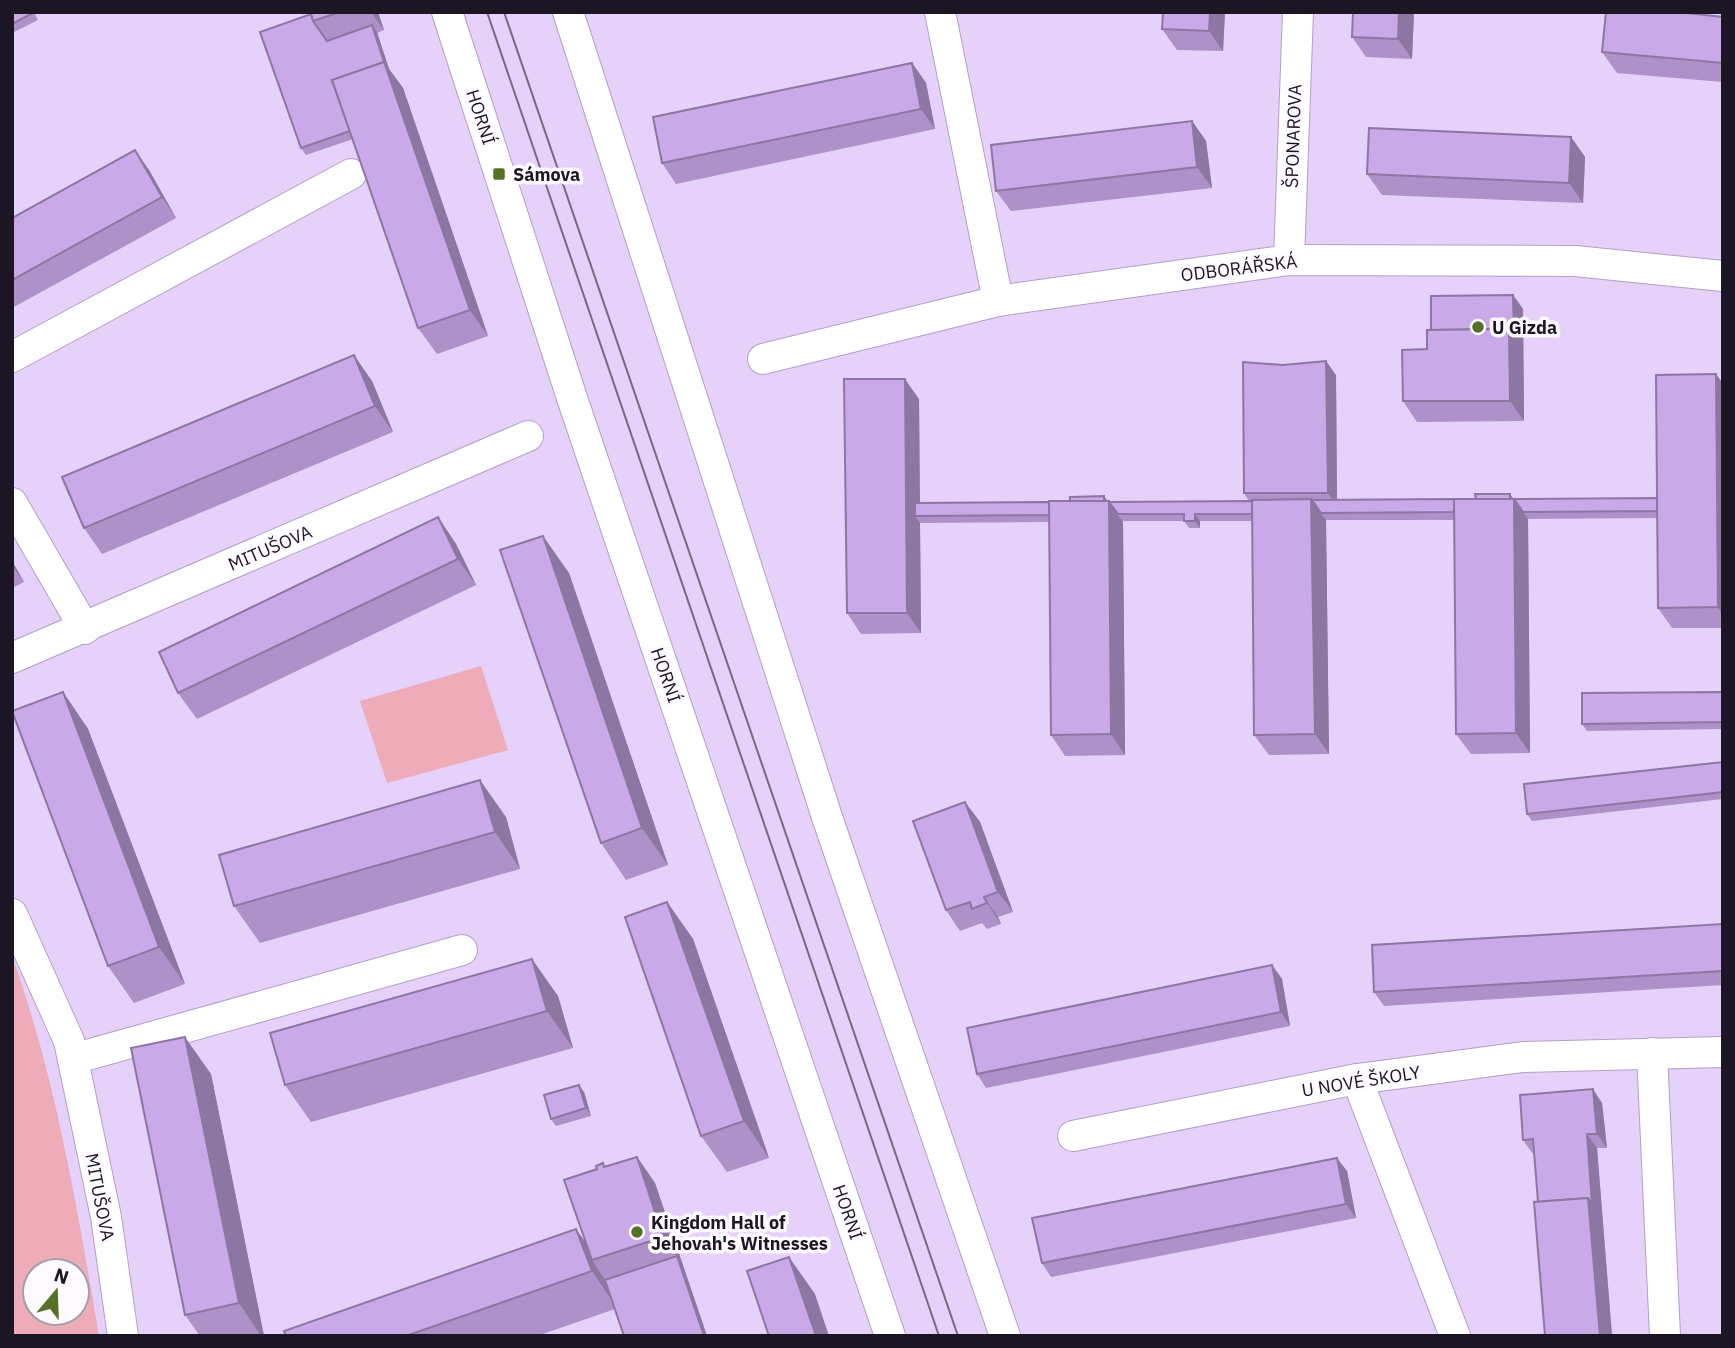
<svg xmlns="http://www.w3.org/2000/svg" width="1735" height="1348" font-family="'IBM Plex Sans',sans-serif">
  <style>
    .green { fill: #edacb8; fill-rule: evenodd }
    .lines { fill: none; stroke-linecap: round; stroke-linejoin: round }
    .street-casing { stroke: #b2a0c6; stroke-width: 32 }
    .street { stroke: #fff; stroke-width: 30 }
    .tram { stroke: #766a83; stroke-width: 2 }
    .wall { fill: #ad91c8 }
    .shaded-wall { fill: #8d76a2 }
    .building { fill: #c9a9e8; stroke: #8d76a2; stroke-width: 2 }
    .poi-dot { fill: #557125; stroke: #fdfbff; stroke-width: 2.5 }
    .labels { text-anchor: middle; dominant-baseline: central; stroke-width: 7; stroke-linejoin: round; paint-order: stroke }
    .street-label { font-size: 18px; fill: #1c1523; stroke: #fdfbff }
    .poi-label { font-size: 18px; font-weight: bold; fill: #1c1523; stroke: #fdfbff; text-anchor: start }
  </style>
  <rect width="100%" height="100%" fill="#e5d1f9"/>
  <g class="green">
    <polygon points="481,666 508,750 387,783 360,701"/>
    <path d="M 12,956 C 56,1079 77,1207 99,1336 L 12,1336 ZM 35,1271 L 77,1271 L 77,1313 L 35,1313 Z"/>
  </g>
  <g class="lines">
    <defs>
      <g id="street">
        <polyline points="447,12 572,398 890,1336"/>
        <polyline points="568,12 827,817 1005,1336"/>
        <polyline points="940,12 998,301"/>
        <polyline points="1289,260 1298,12"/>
        <polyline points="12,357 351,174"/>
        <polyline points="763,359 998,301 1289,260 1575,261 1723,276"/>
        <polyline points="12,503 85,629"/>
        <polyline points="12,658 528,436"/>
        <polyline points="12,914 69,1041 106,1217 123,1336"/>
        <polyline points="1652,1053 1665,1336"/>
        <polyline points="73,1059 462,950"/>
        <polyline points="1357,1079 1455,1336"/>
        <polyline points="1073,1136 1357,1079 1523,1057 1723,1052"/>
      </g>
    </defs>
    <use href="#street" class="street-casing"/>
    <use href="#street" class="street"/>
    <g class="tram">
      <polyline points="487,12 939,1336"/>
      <polyline points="504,12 958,1336"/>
    </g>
  </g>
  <g class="wall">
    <polygon points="12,12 34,12 38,20 12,33"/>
    <polygon points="310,12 378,12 384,30 377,33 389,69 403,88 488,336 437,354 418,328 353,139 306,155 301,148"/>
    <polygon points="1225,12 1223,51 1177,50 1162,29"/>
    <polygon points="1353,12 1414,12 1412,59 1366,57 1352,37"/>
    <polygon points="1723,17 1723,82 1617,73 1602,52"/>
    <polygon points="912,63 926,83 935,129 676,184 662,163"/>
    <polygon points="1192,121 1206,141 1212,188 1011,211 996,191"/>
    <polygon points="1571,137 1585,157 1583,203 1382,195 1367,174"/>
    <polygon points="149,170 176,218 12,308 12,218"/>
    <polygon points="1513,295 1523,309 1524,421 1417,422 1403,401 1427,349 1431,330"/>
    <polygon points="1716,374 1723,384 1723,628 1672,628 1658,608 1657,518 1528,519 1530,753 1471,754 1456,734 1454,520 1326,520 1329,754 1269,755 1254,735 1252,521 1200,521 1200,528 1189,528 1184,521 1123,521 1125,755 1065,756 1051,735 1049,522 920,523 921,633 861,634 847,613 919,399 920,503 1070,501 1104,496 1107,501 1249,501 1244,493 1336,375 1337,500 1657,498"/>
    <polygon points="372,381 393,432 102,554 84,528"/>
    <polygon points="438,517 456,544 476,585 197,719 178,693"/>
    <polygon points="12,561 24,582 12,588"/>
    <polygon points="569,573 668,865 626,880 601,843"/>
    <polygon points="63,692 88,729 185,984 134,1003 108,966"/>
    <polygon points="1723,692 1723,729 1587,731 1582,724"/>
    <polygon points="1723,762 1723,799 1532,821 1527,814"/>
    <polygon points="965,802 980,822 1013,912 998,917 1001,924 987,929 982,923 960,931 946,910"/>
    <polygon points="506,817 520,869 260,943 234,906"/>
    <polygon points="667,902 693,939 769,1158 727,1172 701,1136"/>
    <polygon points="1723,924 1723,985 1384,1006 1374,992"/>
    <polygon points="1272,965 1282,979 1290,1026 986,1088 977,1074"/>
    <polygon points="558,996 573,1048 311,1122 285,1085"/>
    <polygon points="211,1074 264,1336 200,1336 185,1315"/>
    <polygon points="584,1092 591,1116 556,1126 551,1119"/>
    <polygon points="1602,1103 1607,1148 1597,1148 1612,1336 1545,1336 1538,1202 1534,1153 1533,1154 1523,1140"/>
    <polygon points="637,1157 655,1183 707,1336 624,1336 615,1309 537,1336 286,1336 585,1241 597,1169 603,1163 605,1167"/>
    <polygon points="1347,1171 1356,1218 1051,1277 1042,1263"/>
  </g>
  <g class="shaded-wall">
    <polygon points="371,12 378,12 384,30"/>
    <polygon points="1210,12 1225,12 1223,51 1209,31"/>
    <polygon points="1399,12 1414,12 1412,59 1398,39"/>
    <polygon points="372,25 377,32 389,69 403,88 488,336 470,310"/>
    <polygon points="912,63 926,83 935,129 921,109"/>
    <polygon points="1192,121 1206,141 1212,188 1197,167"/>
    <polygon points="1571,137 1585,157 1583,203 1569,183"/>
    <polygon points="135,150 149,170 176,218 162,197"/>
    <polygon points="1513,295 1523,309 1524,421 1510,401 1509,329"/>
    <polygon points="354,355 372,381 393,432 375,406"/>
    <polygon points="1326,361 1336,375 1337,507 1328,493"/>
    <polygon points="1716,374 1723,384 1723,615 1718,607"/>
    <polygon points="905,379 919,399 920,516 915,516 920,523 921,633 907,613"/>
    <polygon points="1510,494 1528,519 1530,753 1516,733"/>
    <polygon points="1104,496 1123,522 1125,755 1111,734"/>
    <polygon points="1311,499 1326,520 1329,754 1315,734"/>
    <polygon points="1195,514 1200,521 1200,528 1195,521"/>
    <polygon points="438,517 456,544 476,585 458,559"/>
    <polygon points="543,536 569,573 668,865 642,828"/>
    <polygon points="12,561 24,582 12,565"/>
    <polygon points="63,692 88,729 185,984 159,947"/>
    <polygon points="480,780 506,817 520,869 495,832"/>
    <polygon points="965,802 980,822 1013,912 998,892"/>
    <polygon points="984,897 998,917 1001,924 987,903"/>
    <polygon points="667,902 693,939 769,1158 744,1121"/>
    <polygon points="532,959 558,996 573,1048 547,1011"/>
    <polygon points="1272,965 1282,979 1290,1026 1281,1012"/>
    <polygon points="185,1037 211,1074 264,1336 261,1336 239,1303"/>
    <polygon points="579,1085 584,1092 591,1116 586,1108"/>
    <polygon points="1593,1089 1602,1103 1607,1148 1597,1134"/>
    <polygon points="1587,1134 1597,1148 1612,1336 1600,1336 1588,1198"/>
    <polygon points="637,1157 655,1183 707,1336 704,1336 677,1256 663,1237"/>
    <polygon points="1337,1158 1347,1171 1356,1218 1346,1204"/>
    <polygon points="576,1229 597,1258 592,1260 609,1286 617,1308 592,1271"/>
    <polygon points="789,1257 815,1294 829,1336 816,1336"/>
  </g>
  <g class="building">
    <polygon points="12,12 33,12 33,13 12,24"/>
    <polygon points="310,12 340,12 313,21"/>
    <polygon points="1163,12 1210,12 1209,31 1162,29"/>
    <polygon points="1353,12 1399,12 1398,39 1352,37"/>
    <polygon points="1606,12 1677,12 1723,17 1723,63 1602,52"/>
    <polygon points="311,14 313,21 327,41 372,25 384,62 332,80 350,131 301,148 260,32"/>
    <polygon points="384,62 470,310 418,328 332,80"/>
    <polygon points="912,63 921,109 662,163 653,117"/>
    <polygon points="1192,121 1197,167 996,191 991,145"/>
    <polygon points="1369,128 1571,137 1569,183 1367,174"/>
    <polygon points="135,150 162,197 12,280 12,218"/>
    <polygon points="1513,295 1514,335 1509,329 1431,330 1431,296"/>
    <polygon points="1509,329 1510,401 1403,401 1402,350 1427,349 1427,330"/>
    <polygon points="354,355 375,406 84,528 62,477"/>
    <polygon points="1326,361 1328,493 1244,493 1243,362 1283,365"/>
    <polygon points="1716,374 1718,607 1658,608 1656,375"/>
    <polygon points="844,379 905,379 907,613 847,613"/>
    <polygon points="1475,494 1510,494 1510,499 1476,499"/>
    <polygon points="1104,496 1104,501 1070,501 1070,497"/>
    <polygon points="1657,498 1657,511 1523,512 1514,499"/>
    <polygon points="1311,499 1315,734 1254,735 1252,500"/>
    <polygon points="1454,499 1514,499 1516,733 1456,734"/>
    <polygon points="1454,499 1454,512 1321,513 1312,500"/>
    <polygon points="1049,501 1109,501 1111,734 1051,735"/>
    <polygon points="1252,501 1252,514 1195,514 1195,521 1184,521 1184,514 1118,514 1109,502"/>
    <polygon points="1049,502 1049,515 915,516 915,503"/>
    <polygon points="438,517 458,559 178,693 159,652"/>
    <polygon points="543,536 642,828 601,843 500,550"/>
    <polygon points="63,692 159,947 108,966 12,711"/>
    <polygon points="1723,692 1723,722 1582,724 1582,693"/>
    <polygon points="1723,762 1723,792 1527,814 1524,784"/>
    <polygon points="480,780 495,832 234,906 219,855"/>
    <polygon points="965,802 998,892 984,897 987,903 972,909 970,902 946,910 913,821"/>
    <polygon points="667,902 744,1121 701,1136 625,917"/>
    <polygon points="1723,924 1723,971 1374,992 1372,945"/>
    <polygon points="532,959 547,1011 285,1085 270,1033"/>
    <polygon points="1272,965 1281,1012 977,1074 967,1028"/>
    <polygon points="185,1037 239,1303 185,1315 131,1048"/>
    <polygon points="579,1085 586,1108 551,1119 544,1095"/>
    <polygon points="1593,1089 1597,1134 1587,1134 1592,1204 1588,1198 1538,1202 1533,1139 1523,1140 1520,1095"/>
    <polygon points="637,1157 663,1237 592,1260 564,1180 597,1169 596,1166 603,1163 604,1167"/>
    <polygon points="1337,1158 1346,1204 1042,1263 1032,1218"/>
    <polygon points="1588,1198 1600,1336 1545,1336 1534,1202"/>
    <polygon points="576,1229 592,1271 406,1336 286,1336 284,1331"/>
    <polygon points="677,1256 704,1336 624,1336 605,1280"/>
    <polygon points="789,1257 816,1336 769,1336 747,1271"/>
  </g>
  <g class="poi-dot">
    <rect x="492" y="167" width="14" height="14" rx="3.5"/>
    <circle cx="1478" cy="327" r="7"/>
    <circle cx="637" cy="1232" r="7"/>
  </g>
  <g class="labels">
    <g class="street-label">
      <text transform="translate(481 117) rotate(72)">HORNÍ</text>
      <text transform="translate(1293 136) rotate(-88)">ŠPONAROVA</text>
      <text transform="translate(1239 268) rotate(-7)">ODBORÁŘSKÁ</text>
      <text transform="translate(270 548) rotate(-23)">MITUŠOVA</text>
      <text transform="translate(666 675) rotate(71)">HORNÍ</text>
      <text transform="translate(1361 1081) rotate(-9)">U NOVÉ ŠKOLY</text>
      <text transform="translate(100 1197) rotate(79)">MITUŠOVA</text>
      <text transform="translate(848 1212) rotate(71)">HORNÍ</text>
    </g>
    <g class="poi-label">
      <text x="513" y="174">Sámova</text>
      <text x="1492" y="327">U Gizda</text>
      <text x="651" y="1222">Kingdom Hall of<tspan x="651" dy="21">Jehovah's Witnesses</tspan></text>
    </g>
  </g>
  <rect width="1735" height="1348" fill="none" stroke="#1c1523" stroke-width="28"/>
  <g transform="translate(56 1292) rotate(19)"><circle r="33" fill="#fdfbff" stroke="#a39fa7" stroke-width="2"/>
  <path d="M0-5L12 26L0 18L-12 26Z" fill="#557125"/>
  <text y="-10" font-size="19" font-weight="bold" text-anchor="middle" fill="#1c1523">N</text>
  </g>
</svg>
